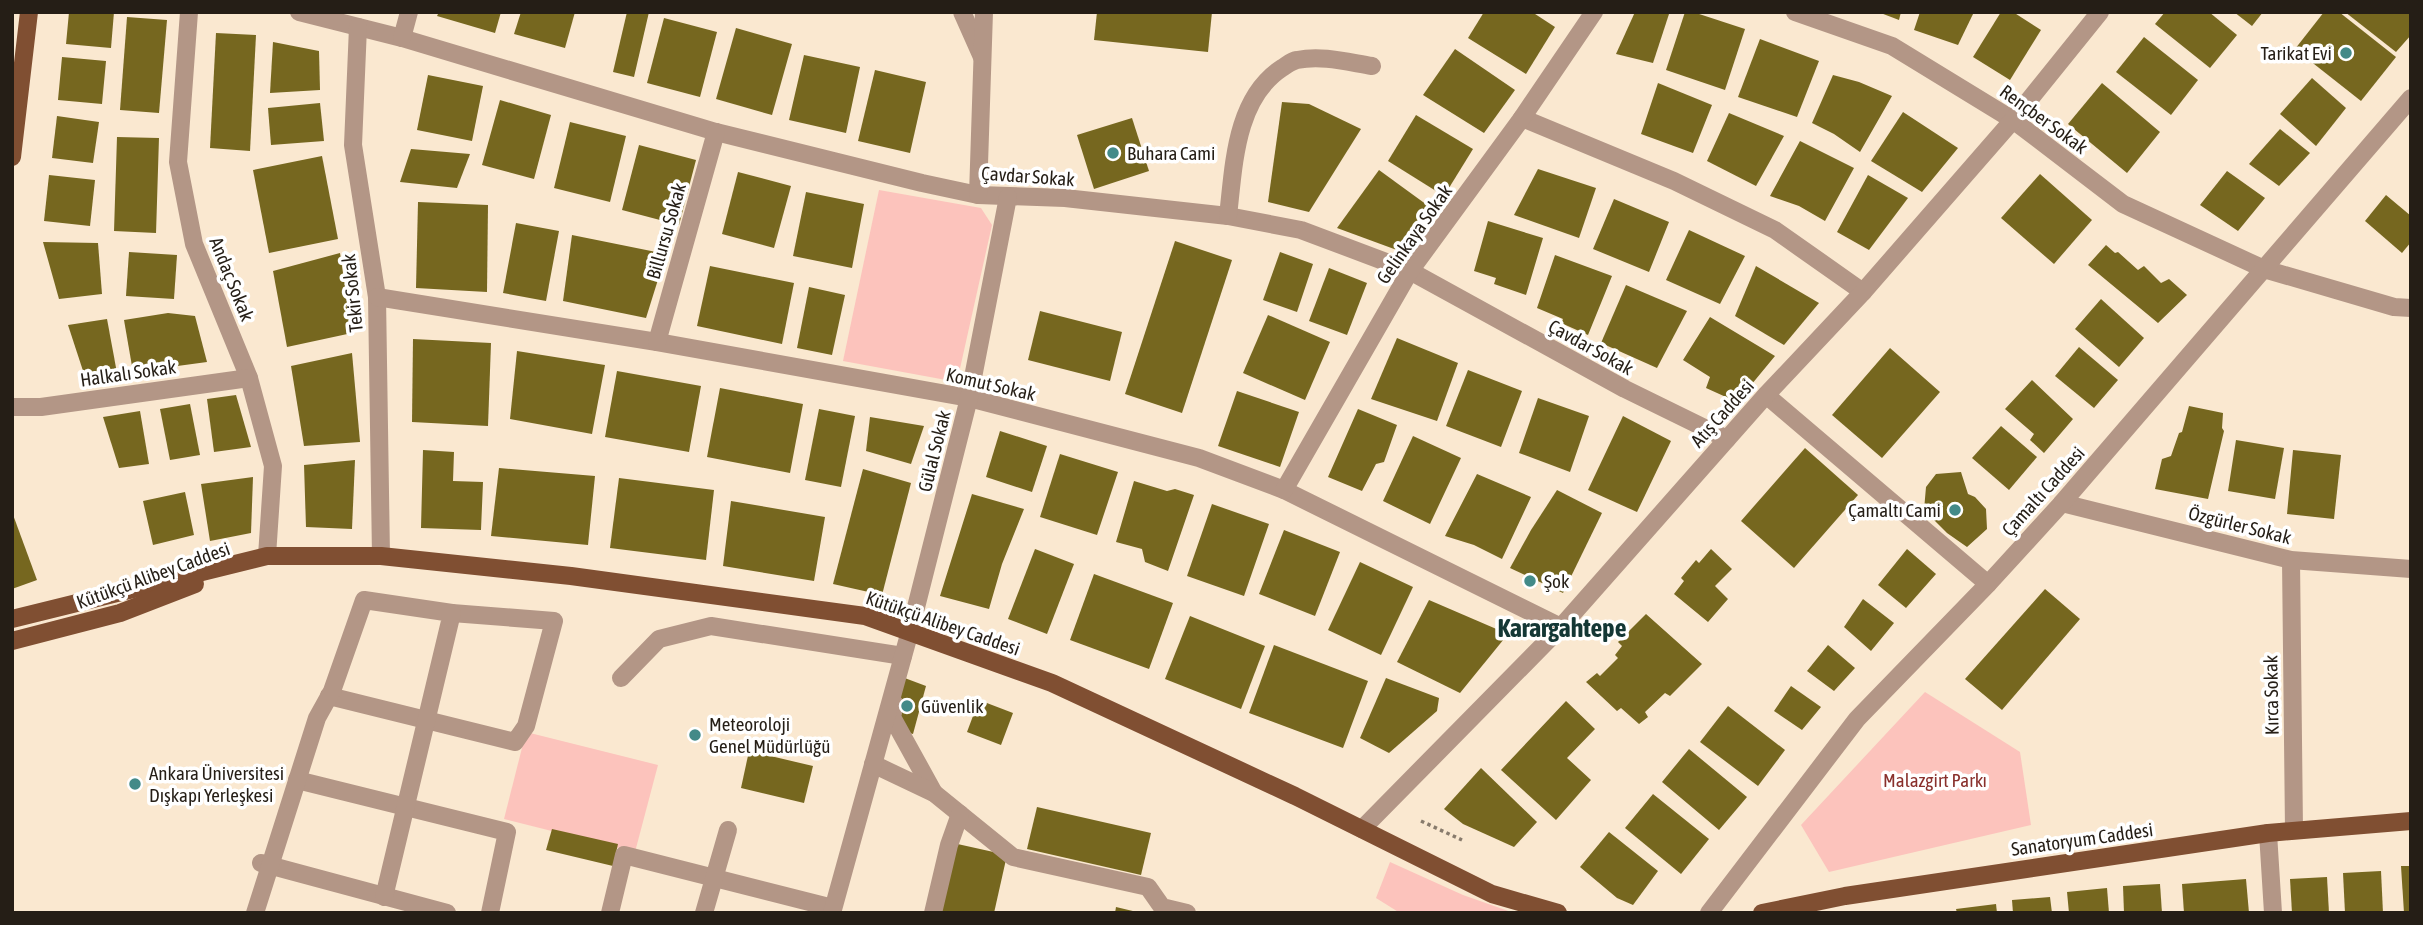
<svg xmlns="http://www.w3.org/2000/svg" width="2423" height="925" font-family="'Asap Condensed',sans-serif">
  <style>
    .green { fill: #fcc3bc }
    .building { fill: #76671f }
    .lines { fill: none; stroke-linecap: round; stroke-linejoin: round }
    .path { stroke: #887b6c; stroke-width: 3.5; stroke-dasharray: 3.5 3.5; stroke-linecap: butt }
    .minor { stroke: #b39686; stroke-width: 18 }
    .major { stroke: #804f32; stroke-width: 18 }
    .poi-dot { fill: #438a88; stroke: #fff; stroke-width: 2.5 }
    .labels { text-anchor: middle; dominant-baseline: central; stroke-width: 7; stroke-linejoin: round; paint-order: stroke }
    .poi-label { font-size: 19px; fill: #251e16; stroke: #fff; text-anchor: start }
    .street-label { font-size: 19px; fill: #251e16; stroke: #fff }
    .park-label { font-size: 19px; fill: #89302c; stroke: #fff }
    .district-label { font-size: 26px; font-weight: bold; fill: #143735; stroke: #fff }
  </style>
  <rect width="100%" height="100%" fill="#fae8d0"/>
  <g class="green">
    <polygon points="879,190 981,208 992,225 957,382 843,361"/>
    <polygon points="1925,692 2020,752 2031,825 1829,872 1801,825"/>
    <polygon points="526,732 658,765 635,852 504,819"/>
    <polygon points="1390,862 1463,895 1514,913 1400,913 1376,898"/>
  </g>
  <g class="building">
    <polygon points="69,12 114,12 111,48 66,44"/>
    <polygon points="439,12 501,12 495,33 437,16"/>
    <polygon points="521,12 575,12 565,48 514,34"/>
    <polygon points="627,12 649,12 634,77 613,72"/>
    <polygon points="1097,12 1212,12 1208,52 1094,40"/>
    <polygon points="1484,12 1532,12 1555,27 1526,74 1468,38"/>
    <polygon points="1635,12 1669,14 1653,63 1616,54"/>
    <polygon points="1685,12 1693,12 1745,29 1725,90 1666,70"/>
    <polygon points="1878,12 1901,12 1899,20"/>
    <polygon points="1920,12 1974,12 1958,45 1914,30"/>
    <polygon points="2001,12 2013,12 2041,30 2010,80 1973,57"/>
    <polygon points="2165,12 2209,12 2237,35 2210,68 2155,24"/>
    <polygon points="2234,12 2263,12 2252,26"/>
    <polygon points="2324,12 2339,12 2396,57 2361,101 2295,49"/>
    <polygon points="2345,12 2411,12 2411,35 2396,52"/>
    <polygon points="127,17 167,20 159,113 120,110"/>
    <polygon points="664,18 717,32 700,97 647,83"/>
    <polygon points="736,28 792,44 772,115 716,99"/>
    <polygon points="216,33 256,35 250,151 210,148"/>
    <polygon points="2144,37 2198,80 2171,115 2116,72"/>
    <polygon points="1760,39 1819,61 1797,117 1738,97"/>
    <polygon points="273,42 319,51 320,90 270,93"/>
    <polygon points="1455,49 1515,90 1484,133 1423,95"/>
    <polygon points="804,55 860,67 846,133 789,120"/>
    <polygon points="62,57 106,61 102,104 58,100"/>
    <polygon points="875,70 926,82 910,153 858,141"/>
    <polygon points="428,75 483,86 472,141 417,130"/>
    <polygon points="1833,75 1859,82 1892,96 1860,152 1834,134 1812,123"/>
    <polygon points="2312,78 2346,108 2316,146 2280,114"/>
    <polygon points="1658,83 1712,105 1693,153 1641,134"/>
    <polygon points="2102,83 2160,132 2127,173 2068,124"/>
    <polygon points="500,100 551,115 534,179 482,165"/>
    <polygon points="1282,102 1309,104 1361,129 1309,212 1268,202"/>
    <polygon points="320,103 324,141 271,145 268,108"/>
    <polygon points="1903,112 1958,148 1922,192 1871,161"/>
    <polygon points="1729,113 1784,136 1756,186 1707,161"/>
    <polygon points="1416,115 1473,149 1444,196 1388,161"/>
    <polygon points="57,116 99,122 93,163 52,158"/>
    <polygon points="1132,118 1149,171 1094,189 1077,135"/>
    <polygon points="570,122 626,136 610,202 554,188"/>
    <polygon points="2280,129 2310,153 2279,186 2249,164"/>
    <polygon points="117,137 159,138 156,233 114,231"/>
    <polygon points="1800,141 1854,168 1825,221 1799,206 1770,196"/>
    <polygon points="639,145 696,160 679,225 622,210"/>
    <polygon points="411,149 470,154 457,188 400,182"/>
    <polygon points="322,156 338,239 269,253 253,170"/>
    <polygon points="1538,169 1596,188 1579,238 1514,215"/>
    <polygon points="1379,170 1438,213 1405,253 1337,228"/>
    <polygon points="2227,171 2265,198 2238,231 2200,205"/>
    <polygon points="738,172 791,186 774,248 722,234"/>
    <polygon points="2040,174 2092,220 2054,264 2001,218"/>
    <polygon points="49,175 95,180 90,226 44,221"/>
    <polygon points="1868,175 1908,198 1869,250 1837,232"/>
    <polygon points="806,192 864,204 852,268 793,256"/>
    <polygon points="2386,195 2411,216 2411,242 2402,253 2365,221"/>
    <polygon points="1614,199 1669,222 1649,272 1593,249"/>
    <polygon points="418,202 488,205 487,292 416,288"/>
    <polygon points="1488,221 1543,238 1526,295 1494,284 1496,278 1474,271"/>
    <polygon points="516,223 559,231 546,301 503,293"/>
    <polygon points="1689,230 1745,256 1720,304 1666,280"/>
    <polygon points="572,235 666,254 646,318 563,301"/>
    <polygon points="1175,241 1232,260 1182,413 1125,394"/>
    <polygon points="43,242 98,243 102,294 59,299"/>
    <polygon points="2106,245 2115,253 2118,252 2138,270 2144,266 2161,283 2169,279 2187,295 2158,323 2088,265"/>
    <polygon points="129,252 177,255 174,299 126,296"/>
    <polygon points="1280,252 1313,264 1297,312 1263,300"/>
    <polygon points="340,253 352,333 287,347 273,271"/>
    <polygon points="1555,255 1612,276 1588,335 1561,323 1563,319 1537,308"/>
    <polygon points="710,266 794,283 782,344 697,326"/>
    <polygon points="1756,266 1819,303 1784,345 1735,316"/>
    <polygon points="1329,268 1367,283 1347,335 1309,321"/>
    <polygon points="1626,285 1687,311 1657,368 1601,343"/>
    <polygon points="809,287 845,295 832,355 797,348"/>
    <polygon points="2101,299 2144,338 2119,367 2075,329"/>
    <polygon points="1040,311 1122,332 1110,381 1028,360"/>
    <polygon points="168,313 195,316 207,362 133,372 124,320"/>
    <polygon points="1268,315 1330,342 1305,400 1243,373"/>
    <polygon points="1710,317 1775,356 1737,402 1706,388 1710,377 1683,360"/>
    <polygon points="107,319 117,373 86,380 68,325"/>
    <polygon points="1397,338 1458,363 1437,421 1371,399"/>
    <polygon points="413,339 491,343 488,426 412,422"/>
    <polygon points="2079,347 2118,380 2094,408 2055,376"/>
    <polygon points="1890,348 1940,392 1882,458 1832,415"/>
    <polygon points="517,351 605,365 592,434 510,419"/>
    <polygon points="352,353 360,442 304,446 291,366"/>
    <polygon points="1468,370 1522,391 1501,447 1446,426"/>
    <polygon points="617,371 701,386 689,452 605,437"/>
    <polygon points="2032,380 2073,419 2044,453 2030,440 2034,434 2005,409"/>
    <polygon points="720,388 803,404 790,473 707,457"/>
    <polygon points="1237,391 1299,412 1280,467 1218,446"/>
    <polygon points="236,395 251,447 214,452 207,399"/>
    <polygon points="1538,398 1589,416 1570,472 1519,453"/>
    <polygon points="190,404 200,455 170,460 160,409"/>
    <polygon points="2189,406 2223,413 2222,428 2224,431 2208,499 2155,489 2162,459 2171,456 2179,433 2182,432"/>
    <polygon points="819,409 855,416 841,487 805,480"/>
    <polygon points="1358,409 1397,425 1384,462 1376,464 1362,491 1328,477"/>
    <polygon points="140,411 149,464 119,468 103,417"/>
    <polygon points="1623,416 1671,441 1637,512 1588,490"/>
    <polygon points="870,417 924,426 911,464 866,451"/>
    <polygon points="2001,426 2037,457 2009,490 1972,458"/>
    <polygon points="1000,431 1047,446 1032,492 986,477"/>
    <polygon points="1413,436 1461,458 1430,524 1383,501"/>
    <polygon points="2236,440 2284,448 2275,499 2228,491"/>
    <polygon points="1805,448 1858,495 1794,568 1741,521"/>
    <polygon points="423,450 454,452 453,481 483,482 481,530 421,528"/>
    <polygon points="2293,450 2341,455 2334,519 2287,514"/>
    <polygon points="1060,454 1118,472 1097,535 1040,517"/>
    <polygon points="355,460 352,529 306,527 304,465"/>
    <polygon points="499,468 595,476 588,545 491,536"/>
    <polygon points="863,469 911,483 882,595 833,584"/>
    <polygon points="1961,472 1968,494 1975,497 1986,509 1987,529 1967,547 1947,533 1924,510 1926,487 1936,474"/>
    <polygon points="1477,474 1531,497 1502,559 1474,545 1445,536"/>
    <polygon points="253,477 251,533 210,541 201,484"/>
    <polygon points="619,478 714,490 706,560 610,548"/>
    <polygon points="1134,481 1167,491 1175,489 1194,495 1168,571 1145,562 1142,549 1116,542"/>
    <polygon points="1557,490 1602,513 1563,593 1510,568 1531,530"/>
    <polygon points="185,492 194,535 153,545 143,501"/>
    <polygon points="972,494 1024,509 1002,564 989,609 940,596"/>
    <polygon points="731,501 825,517 814,581 723,566"/>
    <polygon points="1212,504 1269,524 1244,596 1187,576"/>
    <polygon points="12,512 37,580 12,589"/>
    <polygon points="1284,530 1340,552 1315,616 1259,594"/>
    <polygon points="1035,549 1074,564 1047,634 1008,619"/>
    <polygon points="1711,549 1732,569 1715,586 1728,599 1708,622 1674,594 1684,581 1681,578 1696,560 1699,563"/>
    <polygon points="1907,549 1936,574 1906,608 1878,585"/>
    <polygon points="1360,562 1413,587 1381,655 1328,630"/>
    <polygon points="1094,574 1173,603 1149,669 1070,640"/>
    <polygon points="2045,589 2080,619 2002,710 1965,679"/>
    <polygon points="1863,599 1894,623 1871,651 1844,627"/>
    <polygon points="1429,600 1508,634 1460,693 1397,662"/>
    <polygon points="1646,614 1702,664 1670,696 1665,693 1645,712 1648,717 1639,724 1621,708 1617,711 1586,682 1597,673 1600,676 1618,658 1615,655 1622,646 1618,642"/>
    <polygon points="1190,616 1265,646 1241,709 1165,679"/>
    <polygon points="1274,645 1368,681 1343,748 1249,713"/>
    <polygon points="1828,645 1855,668 1834,691 1807,671"/>
    <polygon points="902,677 926,686 913,734 887,727"/>
    <polygon points="1386,678 1439,698 1437,711 1389,753 1360,738"/>
    <polygon points="1791,686 1821,707 1802,730 1774,711"/>
    <polygon points="979,700 1013,713 1001,745 967,732"/>
    <polygon points="1566,701 1595,729 1567,758 1591,780 1556,820 1501,770"/>
    <polygon points="1728,706 1785,750 1758,786 1700,742"/>
    <polygon points="1689,749 1747,797 1719,830 1662,782"/>
    <polygon points="749,751 813,766 804,803 741,788"/>
    <polygon points="1481,768 1537,822 1514,847 1463,824 1444,809"/>
    <polygon points="1653,794 1709,839 1681,874 1625,828"/>
    <polygon points="1037,807 1151,833 1141,875 1027,849"/>
    <polygon points="552,829 618,844 613,866 546,850"/>
    <polygon points="1609,832 1658,871 1633,905 1617,898 1580,867"/>
    <polygon points="953,843 1007,855 994,913 937,913"/>
    <polygon points="2401,866 2411,866 2411,913 2404,913"/>
    <polygon points="2381,871 2383,913 2345,913 2343,873"/>
    <polygon points="2327,877 2329,913 2292,913 2290,879"/>
    <polygon points="2246,879 2249,913 2184,913 2182,884"/>
    <polygon points="2160,884 2162,913 2124,913 2123,886"/>
    <polygon points="2107,888 2109,913 2069,913 2067,892"/>
    <polygon points="2050,897 2052,913 2013,913 2012,900"/>
    <polygon points="1996,904 1997,913 1957,913 1956,909"/>
    <polygon points="1116,907 1137,912 1136,913 1115,913"/>
  </g>
  <g class="lines">
    <polyline class="path" points="1421,821 1462,840"/>
    <g class="minor">
      <polyline points="189,12 178,162 194,244 249,378 273,466 267,556"/>
      <polyline points="299,12 402,38 716,132 922,183 978,195 1065,198 1228,216 1301,230 1410,271 1625,389 1727,439"/>
      <polyline points="962,12 982,57"/>
      <polyline points="1795,12 1892,46 2013,120 2123,204 2264,269 2394,307 2411,308"/>
      <polyline points="358,27 353,145 377,297 381,556"/>
      <polyline points="402,38 409,12"/>
      <polyline points="1522,118 1674,181 1775,230 1863,292"/>
      <polyline points="978,195 984,12"/>
      <path d="M 1228,216 C 1234,165 1235,99 1282,68 C 1287,65 1291,61 1297,60 C 1322,55 1347,62 1372,66"/>
      <polyline points="377,297 657,342 969,398 1199,458 1284,490 1561,627"/>
      <polyline points="657,342 716,132"/>
      <polyline points="1766,395 1988,584"/>
      <polyline points="12,407 41,407 249,378"/>
      <polyline points="1284,490 1410,271 1522,118 1594,12"/>
      <polyline points="2062,503 2291,560 2411,569"/>
      <polyline points="2291,560 2294,830"/>
      <polyline points="621,678 659,639 711,626 903,656"/>
      <polyline points="329,696 515,742 526,726 554,621 452,613"/>
      <polyline points="895,704 892,717 934,793"/>
      <polyline points="873,764 934,793 1013,857 1148,887 1162,907 1187,913"/>
      <polyline points="297,780 507,832 490,913"/>
      <polyline points="1362,829 1561,627 1766,395 1863,292 2013,120 2100,12"/>
      <polyline points="2268,833 2273,913"/>
      <polyline points="261,863 447,913"/>
      <polyline points="255,913 317,718 332,691 364,600 452,613 384,897"/>
      <polyline points="610,913 624,855 833,908"/>
      <polyline points="704,913 728,830"/>
      <polyline points="832,913 910,631 969,398 1008,197"/>
      <polyline points="933,913 949,845 960,814"/>
      <polyline points="1709,913 1857,719 1988,584 2062,503 2411,98"/>
    </g>
    <g class="major">
      <polyline points="12,157 29,12"/>
      <polyline points="12,619 267,556 381,556 571,576 865,616 1052,683 1295,796 1492,894 1558,913"/>
      <polyline points="12,641 120,613 195,584"/>
      <polyline points="1762,913 1845,896 2268,833 2411,821"/>
    </g>
  </g>
  <g class="poi-dot">
    <circle cx="2346" cy="53" r="7"/>
    <circle cx="1113" cy="153" r="7"/>
    <circle cx="1955" cy="510" r="7"/>
    <circle cx="1530" cy="581" r="7"/>
    <circle cx="907" cy="706" r="7"/>
    <circle cx="695" cy="735" r="7"/>
    <circle cx="135" cy="784" r="7"/>
  </g>
  <g class="labels">
    <g class="poi-label">
      <text x="2332" y="53" text-anchor="end">Tarikat Evi</text>
      <text x="1127" y="153">Buhara Cami</text>
      <text x="1941" y="510" text-anchor="end">Çamaltı Cami</text>
      <text x="1544" y="581">Şok</text>
      <text x="921" y="706">Güvenlik</text>
      <text x="709" y="724">Meteoroloji<tspan x="709" dy="22">Genel Müdürlüğü</tspan></text>
      <text x="149" y="773">Ankara Üniversitesi<tspan x="149" dy="22">Dışkapı Yerleşkesi</tspan></text>
    </g>
    <g class="street-label">
      <text transform="translate(2044 119) rotate(36)">Rençber Sokak</text>
      <text transform="translate(1028 176) rotate(4)">Çavdar Sokak</text>
      <text transform="translate(666 231) rotate(-74)">Billursu Sokak</text>
      <text transform="translate(1414 234) rotate(-55)">Gelinkaya Sokak</text>
      <text transform="translate(232 279) rotate(68)">Andaç Sokak</text>
      <text transform="translate(352 293) rotate(-96)">Tekir Sokak</text>
      <text transform="translate(1591 347) rotate(29)">Çavdar Sokak</text>
      <text transform="translate(128 373) rotate(-8)">Halkalı Sokak</text>
      <text transform="translate(991 384) rotate(13)">Komut Sokak</text>
      <text transform="translate(1722 413) rotate(-48)">Atış Caddesi</text>
      <text transform="translate(934 451) rotate(-76)">Gülal Sokak</text>
      <text transform="translate(2043 491) rotate(-48)">Çamaltı Caddesi</text>
      <text transform="translate(2240 525) rotate(14)">Özgürler Sokak</text>
      <text transform="translate(153 575) rotate(-20)">Kütükçü Alibey Caddesi</text>
      <text transform="translate(943 623) rotate(19)">Kütükçü Alibey Caddesi</text>
      <text transform="translate(2271 695) rotate(-91)">Kırca Sokak</text>
      <text transform="translate(2082 839) rotate(-8)">Sanatoryum Caddesi</text>
    </g>
    <g class="park-label">
      <text x="1935" y="780">Malazgirt Parkı</text>
    </g>
    <g class="district-label">
      <text x="1562" y="628">Karargahtepe</text>
    </g>
  </g>
  <rect width="2423" height="925" fill="none" stroke="#251e16" stroke-width="28"/>
</svg>
